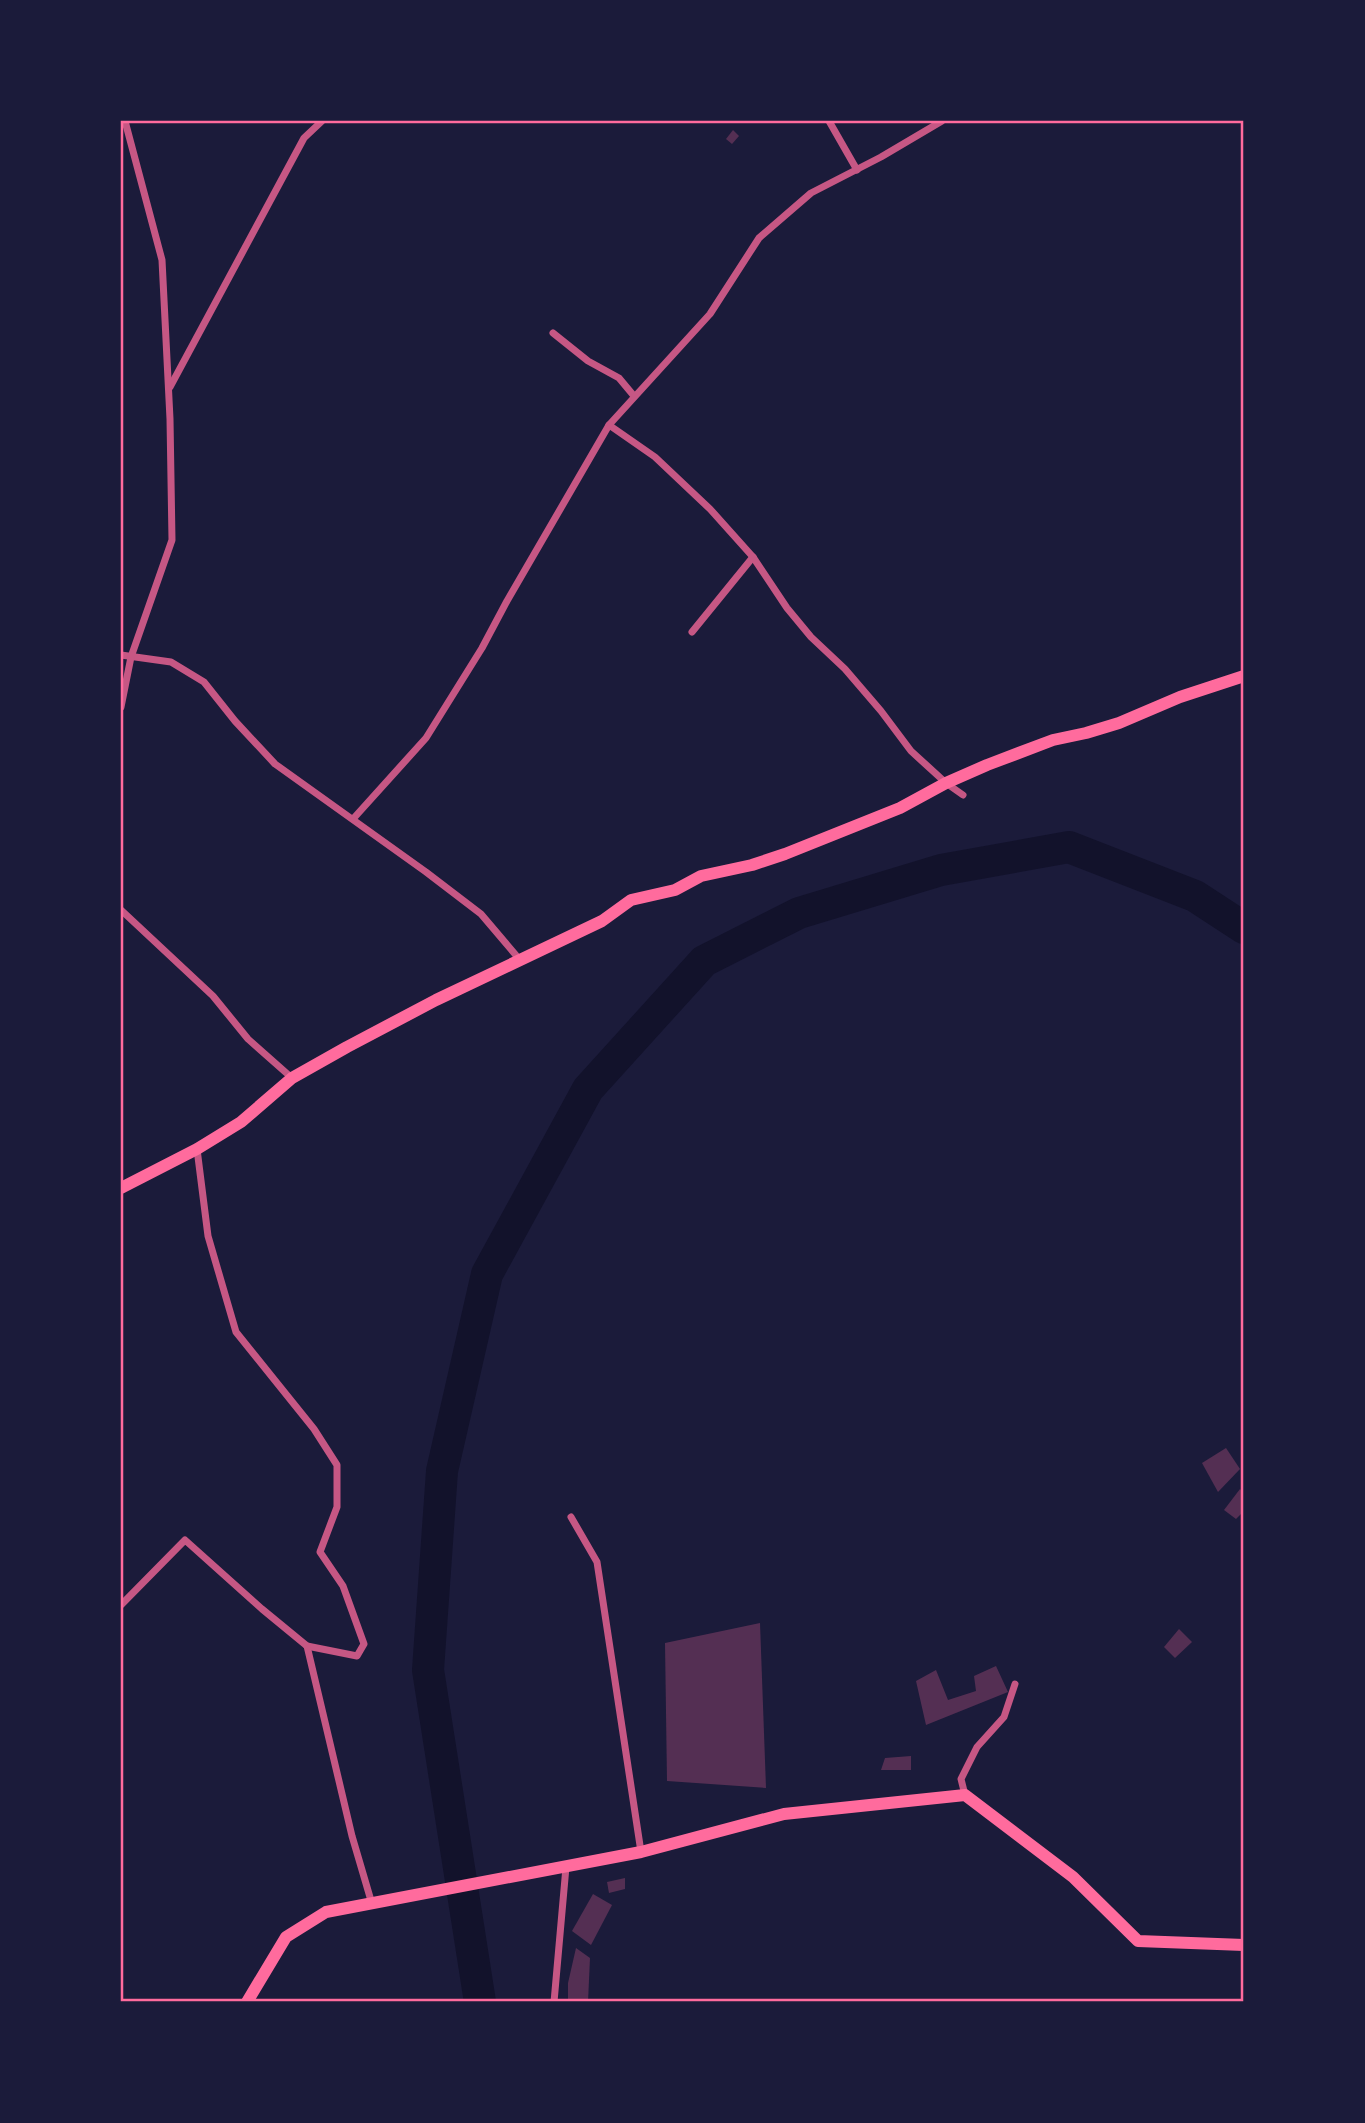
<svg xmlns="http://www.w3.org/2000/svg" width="1365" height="2123" font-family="'Varela Round',sans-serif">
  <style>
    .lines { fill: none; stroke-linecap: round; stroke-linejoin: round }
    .river { stroke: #12122b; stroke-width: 32 }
    .building { fill: #542f53 }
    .minor { stroke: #c65784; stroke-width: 7 }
    .secondary { stroke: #ff6b9d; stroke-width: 12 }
    .neatline { fill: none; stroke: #ff6b9d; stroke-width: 2.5 }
  </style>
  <rect width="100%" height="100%" fill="#1b1b3a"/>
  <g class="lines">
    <polyline class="river" points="480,2002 428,1670 442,1471 487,1274 588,1089 704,961 799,913 941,870 1069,847 1195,896 1244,928"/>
  </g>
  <g class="building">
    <polygon points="733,130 739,136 732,144 726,139"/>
    <polygon points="1226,1448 1240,1469 1218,1492 1202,1463"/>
    <polygon points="1240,1489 1244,1494 1244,1511 1236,1519 1224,1510"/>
    <polygon points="760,1623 766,1788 667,1781 665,1643"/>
    <polygon points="1179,1629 1192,1642 1175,1658 1164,1647"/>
    <polygon points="996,1666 1008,1692 926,1725 916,1681 936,1670 948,1700 976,1691 974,1676"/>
    <polygon points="911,1756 911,1770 881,1770 885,1758"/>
    <polygon points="625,1878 625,1889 609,1893 607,1882"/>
    <polygon points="593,1894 612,1905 591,1945 572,1931"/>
    <polygon points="576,1948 590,1958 588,2002 568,2002 568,1983"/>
  </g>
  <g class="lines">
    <g class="minor">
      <polyline points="829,121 857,170"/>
      <polyline points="553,333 588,361 619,378 634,396"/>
      <polyline points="170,387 304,138 322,121"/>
      <polyline points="609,425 655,457 710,509 753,557 787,608 811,637 845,669 881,711 911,751 946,783 963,795"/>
      <polyline points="692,632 753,557"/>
      <polyline points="121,655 171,662 204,682 235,721 275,764 426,872 481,914 520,960"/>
      <polyline points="121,707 131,657 172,540 170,419 162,260 125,121"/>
      <polyline points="353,819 426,738 482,648 507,601 609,425 710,314 759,238 811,193 881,157 942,121"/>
      <polyline points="121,910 213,996 248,1039 292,1078"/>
      <polyline points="197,1149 208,1236 236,1332 314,1429 337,1465 337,1507 320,1552 343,1586 364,1644 357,1656 307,1646"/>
      <polyline points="571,1517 597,1562 641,1852"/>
      <polyline points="121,1605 185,1540 262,1609 307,1646 352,1836 372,1904"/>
      <polyline points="965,1795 961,1779 977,1747 1004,1717 1015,1684"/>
      <polyline points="554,2002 566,1867"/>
    </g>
    <g class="secondary">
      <polyline points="121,1188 197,1149 241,1122 292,1078 347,1047 436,1000 602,921 631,900 675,890 701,876 752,865 785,854 900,808 946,783 987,765 1053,740 1086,733 1119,723 1180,697 1244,676"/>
      <polyline points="247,2002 286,1937 326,1912 641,1852 784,1814 965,1795 1073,1877 1138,1941 1244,1945"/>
    </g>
  </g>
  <rect width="1365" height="2123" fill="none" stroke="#1b1b3a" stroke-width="245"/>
  <rect x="122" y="122" width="1120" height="1878" class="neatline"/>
</svg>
